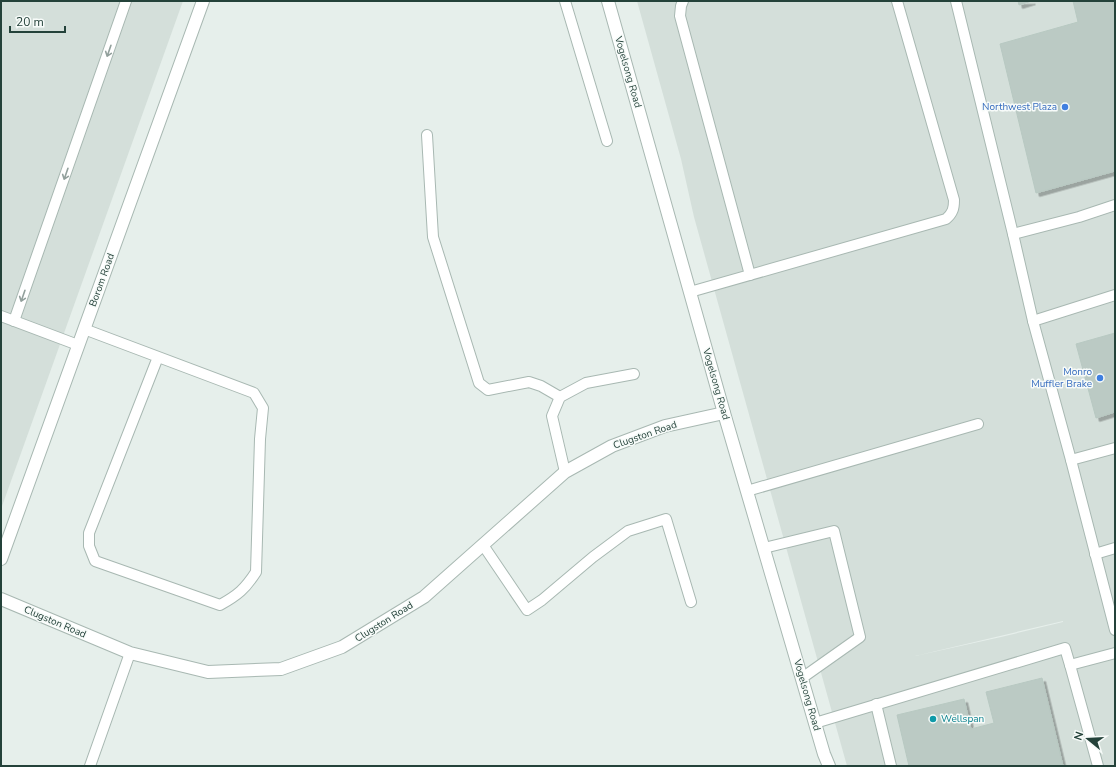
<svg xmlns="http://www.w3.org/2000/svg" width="1116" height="767" font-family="'Nunito Sans',sans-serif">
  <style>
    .built { fill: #d4dfda; fill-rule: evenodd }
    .building { fill: #bbcac4; stroke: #b8c9c2; filter: url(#shadow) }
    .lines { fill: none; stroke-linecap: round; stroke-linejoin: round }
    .lane-casing { stroke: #a8b8b2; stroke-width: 12 }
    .street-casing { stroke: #a8b8b2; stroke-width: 14 }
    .lane { stroke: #fff; stroke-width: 10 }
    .street { stroke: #fff; stroke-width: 12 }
    .oneway { stroke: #92a09c }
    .shop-dot { fill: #3f7fe0; stroke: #f7fbf9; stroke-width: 1.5 }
    .culture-dot { fill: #0f9aa8; stroke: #f7fbf9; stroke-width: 1.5 }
    .labels { text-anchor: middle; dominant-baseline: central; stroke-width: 3; stroke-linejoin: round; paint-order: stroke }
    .street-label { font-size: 10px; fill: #24423a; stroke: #f7fbf9 }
    .shop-label { font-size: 10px; fill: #366cbe; stroke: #f7fbf9; text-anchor: end }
    .culture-label { font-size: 10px; fill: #0d838f; stroke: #f7fbf9; text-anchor: start }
  </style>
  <defs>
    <filter id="shadow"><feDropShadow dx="3.5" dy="3.5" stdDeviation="0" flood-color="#0004"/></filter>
  </defs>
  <rect width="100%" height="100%" fill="#e6efeb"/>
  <g class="built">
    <polygon points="1,1 183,1 1,509"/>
    <path d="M 637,1 L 1115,1 L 1115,766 L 847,766 L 694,217 L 681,159 ZM 1063,622 L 1001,637 L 915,656 L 1063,621 Z"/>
  </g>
  <g class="building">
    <polygon points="1018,1 1032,1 1019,5"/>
    <polygon points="1073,1 1115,1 1115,171 1036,193 1000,44 1078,22"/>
    <polygon points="1115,333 1115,412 1096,418 1076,344"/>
    <polygon points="1042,678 1063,766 909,766 897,715 964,699 971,729 994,723 986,692"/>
  </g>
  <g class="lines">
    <defs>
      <g id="lane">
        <polyline points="565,1 607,141"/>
        <polyline points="683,1 681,6 680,16 750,275"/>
        <polyline points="956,1 1013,234 1033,321 1071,460 1115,630"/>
        <polyline points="427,135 433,237 479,383 488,390 529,382 541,386 560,397"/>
        <polyline points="1013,234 1079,217 1115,205"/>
        <path d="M 690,292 L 946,219 C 953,213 954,208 954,200 L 897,1"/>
        <polyline points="1,316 78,345"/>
        <polyline points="14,321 126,1"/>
        <polyline points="1033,321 1115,295"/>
        <path d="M 84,329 L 254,393 L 263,408 L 260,439 L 256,572 C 245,589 238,595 220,605 L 95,561 L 89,546 L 89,533 L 158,357"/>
        <polyline points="1071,460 1115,448"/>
        <polyline points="565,472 552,416 560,397 586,383 634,374"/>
        <polyline points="747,491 978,424"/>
        <polyline points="483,545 527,610 542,600 593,557 628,531 666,519 691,602"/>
        <polyline points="764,548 834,531 860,637 802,678"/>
        <polyline points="1095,554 1115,548"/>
        <polyline points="876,704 891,766"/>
        <polyline points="815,723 1065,648 1070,665"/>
        <polyline points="90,766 130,653"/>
        <polyline points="1098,766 1070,665 1115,653"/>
      </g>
      <g id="street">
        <polyline points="608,1 724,413 824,754 829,766"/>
        <polyline points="1,559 203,1"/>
        <polyline points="1,599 130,653 208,672 281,669 342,647 424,597 565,472 612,446 665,426 724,413"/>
      </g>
    </defs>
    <use href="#lane" class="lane-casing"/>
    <use href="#street" class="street-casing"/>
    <use href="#lane" class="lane"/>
    <use href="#street" class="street"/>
  </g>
  <defs><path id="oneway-shaft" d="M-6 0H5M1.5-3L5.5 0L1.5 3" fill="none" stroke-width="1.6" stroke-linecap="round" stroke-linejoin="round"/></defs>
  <g class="oneway">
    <use href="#oneway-shaft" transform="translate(109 51) rotate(109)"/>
    <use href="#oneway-shaft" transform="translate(66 174) rotate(109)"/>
    <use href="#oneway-shaft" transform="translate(23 296) rotate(109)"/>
  </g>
  <g class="shop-dot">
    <circle cx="1065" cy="107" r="4"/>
    <circle cx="1100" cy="378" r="4"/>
  </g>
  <circle class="culture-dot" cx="933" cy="719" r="4"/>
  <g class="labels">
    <g class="street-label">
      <text transform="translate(628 72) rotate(74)">Vogelsong Road</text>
      <text transform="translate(102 280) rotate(-70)">Borom Road</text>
      <text transform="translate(716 384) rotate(74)">Vogelsong Road</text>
      <text transform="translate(645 435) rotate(-19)">Clugston Road</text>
      <text transform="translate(55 622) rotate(23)">Clugston Road</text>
      <text transform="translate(384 622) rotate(-32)">Clugston Road</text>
      <text transform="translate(807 695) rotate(74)">Vogelsong Road</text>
    </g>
    <g class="shop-label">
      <text x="1057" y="107">Northwest Plaza</text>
      <text x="1092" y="372">Monro<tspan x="1092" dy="12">Muffler Brake</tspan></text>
    </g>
    <g class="culture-label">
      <text x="941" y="719">Wellspan</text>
    </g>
  </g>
  <rect width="1116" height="767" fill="none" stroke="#24423a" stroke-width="4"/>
  <g transform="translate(1088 739) rotate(288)" stroke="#f7fbf9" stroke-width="3" paint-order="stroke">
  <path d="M0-3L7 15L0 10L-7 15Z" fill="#24423a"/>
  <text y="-6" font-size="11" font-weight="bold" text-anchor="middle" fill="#24423a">N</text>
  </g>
  <path d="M10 26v6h55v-6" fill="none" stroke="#24423a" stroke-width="2"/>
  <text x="16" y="26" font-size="12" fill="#24423a" stroke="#f7fbf9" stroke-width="3" paint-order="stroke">20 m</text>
</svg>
